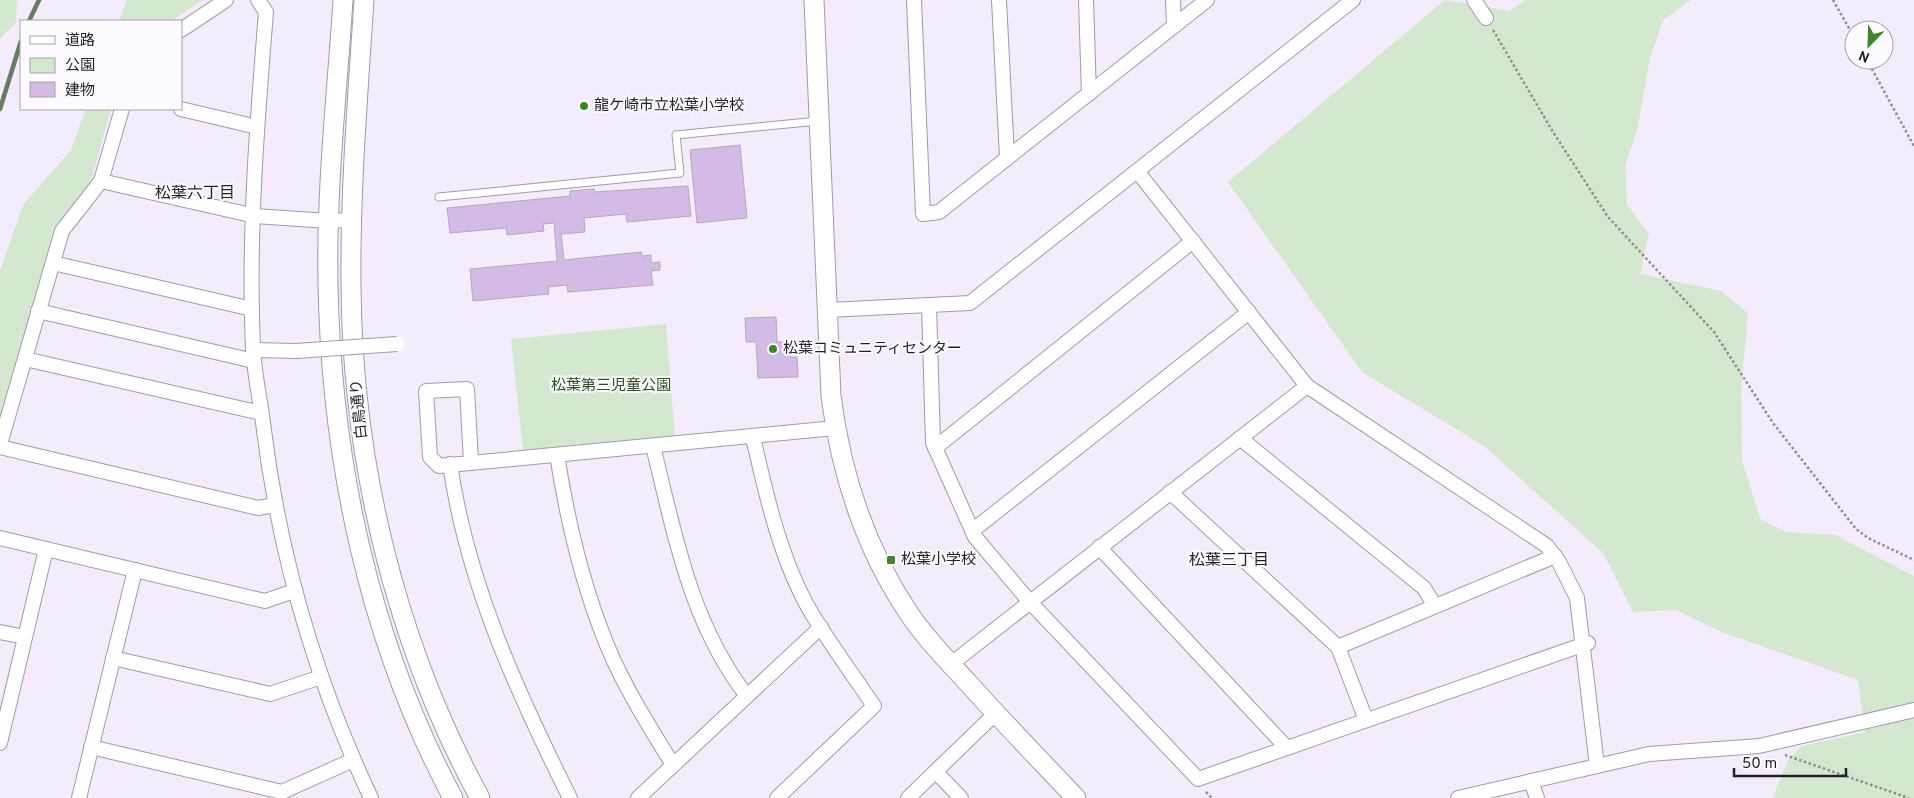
<svg xmlns="http://www.w3.org/2000/svg" width="1914" height="798" font-family="Overpass,'Noto Sans JP',sans-serif">
  <style>
    .green { fill: #d4e8cf }
    .lines { fill: none; stroke-linecap: round; stroke-linejoin: round }
    .stream { stroke: #687c63; stroke-width: 4.5 }
    .building { fill: #d3bbe5; stroke: #b2aab9 }
    .lane-casing { stroke: #a29aa9; stroke-width: 9 }
    .street-casing { stroke: #a29aa9; stroke-width: 16 }
    .secondary-casing { stroke: #a29aa9; stroke-width: 21 }
    .path { stroke: #918b96; stroke-width: 2.5; stroke-dasharray: 2.5 2.5; stroke-linecap: butt }
    .lane { stroke: #fff; stroke-width: 7 }
    .street { stroke: #fff; stroke-width: 14 }
    .secondary { stroke: #fff; stroke-width: 19 }
    .street-bridge-casing { stroke: #a29aa9; stroke-width: 16; stroke-linecap: butt }
    .street-bridge { stroke: #fff; stroke-width: 14 }
    .poi-dot { fill: #40862b; stroke: #fdfbff; stroke-width: 2 }
    .labels { text-anchor: middle; dominant-baseline: central; stroke-width: 4; stroke-linejoin: round; paint-order: stroke }
    .poi-label { font-size: 15px; fill: #231f25; stroke: #fdfbff; text-anchor: start }
    .park-label { font-size: 15px; fill: #28511c; stroke: #fdfbff }
    .street-label { font-size: 15px; fill: #231f25; stroke: #fdfbff }
    .neighbourhood-label { font-size: 16px; fill: #231f25; stroke: #fdfbff }
  </style>
  <rect width="100%" height="100%" fill="#f4ebfb"/>
  <g class="green">
    <polygon points="0,0 17,0 16,22 0,39"/>
    <polygon points="127,0 203,0 171,21 119,21"/>
    <polygon points="1445,0 1510,11 1526,0 1691,0 1663,20 1650,58 1637,130 1625,166 1627,205 1649,234 1640,274 1721,291 1748,313 1741,390 1742,460 1760,519 1786,532 1835,535 1914,576 1914,798 1773,798 1788,760 1802,746 1865,732 1858,680 1722,632 1676,610 1633,612 1604,554 1484,446 1362,372 1228,182"/>
    <polygon points="86,109 111,109 92,177 42,274 0,423 0,271 23,205 71,150"/>
    <polygon points="666,324 675,438 523,450 511,339"/>
  </g>
  <g class="lines">
    <g class="stream">
      <polyline points="29,21 39,0"/>
      <polyline points="0,109 21,41"/>
    </g>
  </g>
  <g class="building">
    <polygon points="740,145 747,218 697,223 690,150"/>
    <polygon points="688,186 691,216 627,222 626,214 584,218 585,232 561,234 564,260 641,252 642,256 651,255 651,263 660,262 660,270 651,271 653,285 568,292 567,285 548,287 549,294 473,301 470,269 557,261 554,223 543,224 544,231 507,235 506,228 450,233 447,208 570,196 570,191 594,189 595,192"/>
    <polygon points="776,317 777,342 789,342 790,357 797,357 798,377 758,378 756,342 746,342 745,318"/>
  </g>
  <g class="lines">
    <defs>
      <polyline id="lane" points="439,197 680,173 676,135 818,121"/>
      <g id="street">
        <path d="M 258,0 L 266,12 C 257,123 248,236 253,347 C 254,373 260,398 263,423 C 279,555 314,677 371,798"/>
        <polyline points="914,0 923,214 939,212 1207,0"/>
        <polyline points="999,0 1007,158"/>
        <polyline points="1086,0 1089,94"/>
        <polyline points="1173,0 1174,26"/>
        <polyline points="1474,0 1486,18"/>
        <polyline points="181,30 226,0"/>
        <polyline points="181,109 257,127"/>
        <polyline points="1137,171 1307,386 1547,546 1559,562 1577,598 1597,766"/>
        <polyline points="101,181 255,216 328,221 352,220"/>
        <polyline points="53,263 252,309"/>
        <polyline points="929,305 933,443 975,537 1029,601 1198,779 1588,643"/>
        <polyline points="828,310 970,303 1353,0"/>
        <polyline points="38,311 254,361"/>
        <polyline points="253,350 296,351"/>
        <polyline points="25,359 261,413"/>
        <path d="M 753,437 C 766,495 781,562 812,614 C 831,645 853,675 874,706 L 777,798"/>
        <polyline points="1240,438 1424,588 1435,606"/>
        <polyline points="0,444 62,231 101,181 122,109"/>
        <path d="M 653,446 C 674,532 691,625 747,696"/>
        <polyline points="0,447 258,508 275,505"/>
        <polyline points="935,448 1193,241"/>
        <path d="M 557,455 C 568,525 584,594 613,659 C 630,696 652,731 673,765"/>
        <polyline points="471,462 467,389 426,391 430,457 439,466 835,428"/>
        <path d="M 450,464 C 467,583 517,692 570,798"/>
        <polyline points="1170,492 1338,647 1366,720"/>
        <polyline points="972,531 1249,312"/>
        <polyline points="0,538 265,601 294,591"/>
        <polyline points="1099,547 1287,748"/>
        <polyline points="0,632 25,637"/>
        <polyline points="1338,647 1555,556"/>
        <polyline points="113,658 270,694 321,677"/>
        <polyline points="951,664 1307,386"/>
        <polyline points="0,743 46,549"/>
        <polyline points="91,747 282,792 353,760"/>
        <polyline points="936,772 961,798"/>
        <polyline points="1531,781 1537,798"/>
        <polyline points="79,798 135,570"/>
        <polyline points="638,798 821,627"/>
        <polyline points="908,798 996,713"/>
        <polyline points="1458,798 1649,754 1759,746 1914,710"/>
      </g>
      <g id="secondary">
        <path d="M 343,0 C 337,94 326,189 328,283 C 331,460 369,641 453,798"/>
        <path d="M 364,0 C 358,94 350,189 351,284 C 352,461 395,642 480,798"/>
        <path d="M 814,0 L 831,396 C 841,474 864,546 908,612 C 925,638 948,661 969,684 C 1004,723 1040,760 1076,798"/>
      </g>
    </defs>
    <use href="#lane" class="lane-casing"/>
    <use href="#street" class="street-casing"/>
    <use href="#secondary" class="secondary-casing"/>
    <g class="path">
      <polyline points="1833,0 1854,37"/>
      <polyline points="1493,30 1553,132 1608,217 1714,332 1773,423 1856,529 1868,538 1914,560"/>
      <polyline points="1867,60 1914,146"/>
      <polyline points="1785,755 1909,798"/>
      <polyline points="1206,792 1212,798"/>
    </g>
    <use href="#lane" class="lane"/>
    <use href="#street" class="street"/>
    <use href="#secondary" class="secondary"/>
    <defs>
      <polyline id="street-bridge" points="296,351 397,344"/>
    </defs>
    <use href="#street-bridge" class="street-bridge-casing"/>
    <use href="#street-bridge" class="street-bridge"/>
  </g>
  <g class="poi-dot">
    <circle cx="584" cy="106" r="5"/>
    <circle cx="773" cy="349" r="5"/>
    <rect x="886" y="555" width="10" height="10" rx="2.5"/>
  </g>
  <g class="labels">
    <g class="poi-label">
      <text x="594" y="106">龍ケ崎市立松葉小学校</text>
      <text x="783" y="349">松葉コミュニティセンター</text>
      <text x="901" y="560">松葉小学校</text>
    </g>
    <g class="park-label">
      <text x="611" y="386">松葉第三児童公園</text>
    </g>
    <g class="street-label">
      <text transform="translate(360 409) rotate(-96)">白鳥通り</text>
    </g>
    <g class="neighbourhood-label">
      <text x="195" y="194">松葉六丁目</text>
      <text x="1229" y="561">松葉三丁目</text>
    </g>
  </g>
  <rect x="20" y="20" width="162" height="90" fill="#fdfbff" stroke="#a6a3a8"/>
  <rect x="30" y="36" width="25" height="8" fill="#ffffff" stroke="#a6a3a8"/>
  <text x="65" y="45" font-size="15" fill="#231f25">道路</text>
  <rect x="30" y="58" width="25" height="15" fill="#d4e8cf" stroke="#a6a3a8"/>
  <text x="65" y="70" font-size="15" fill="#231f25">公園</text>
  <rect x="30" y="82" width="25" height="15" fill="#d3bbe5" stroke="#a6a3a8"/>
  <text x="65" y="95" font-size="15" fill="#231f25">建物</text>
  <g transform="translate(1869 45) rotate(203)"><circle r="24" fill="#fdfbff" stroke="#a6a3a8"/>
  <path d="M0-4L9 19L0 12L-9 19Z" fill="#40862b"/>
  <text y="-8" font-size="14" font-weight="bold" text-anchor="middle" fill="#231f25">N</text>
  </g>
  <path d="M1734 768v8h112v-8" fill="none" stroke="#231f25" stroke-width="2.5"/>
  <text x="1742" y="768" font-size="15" fill="#231f25" stroke="#fdfbff" stroke-width="4" paint-order="stroke">50 m</text>
</svg>
